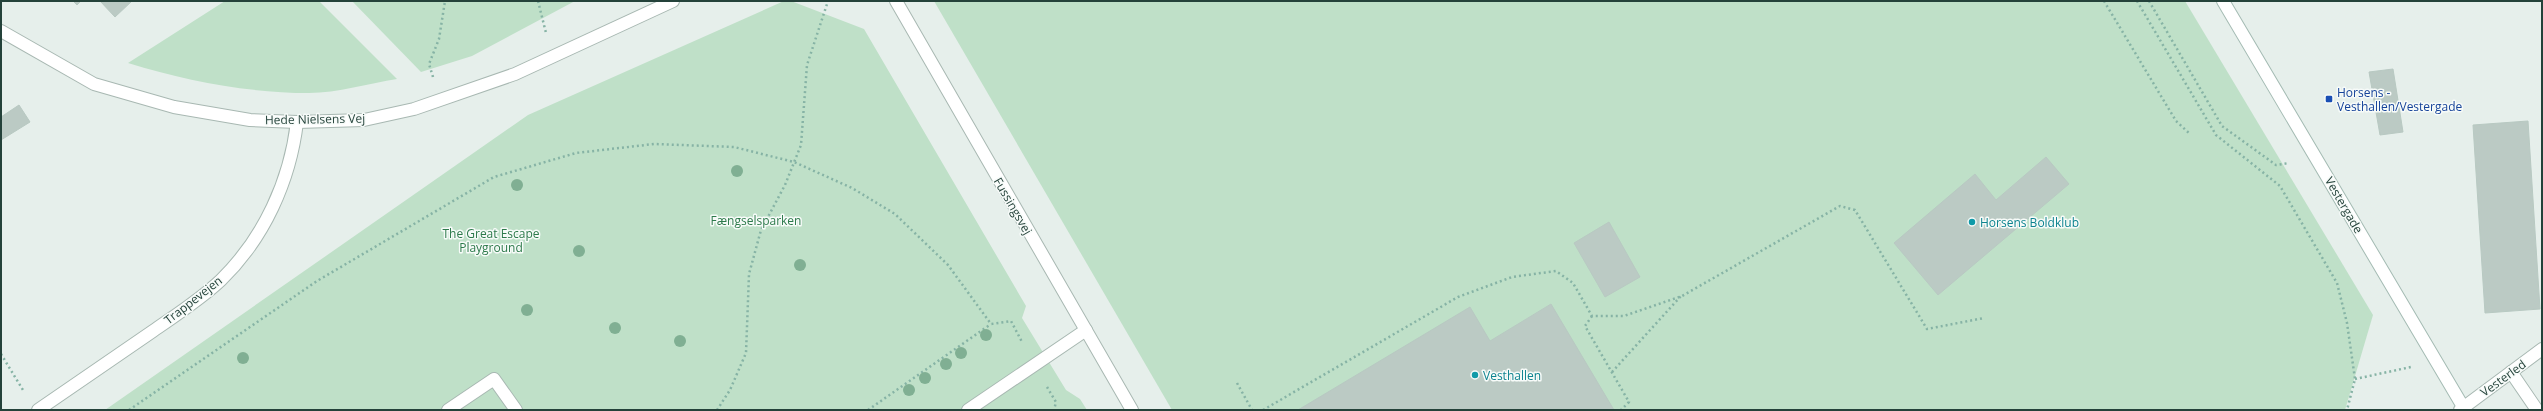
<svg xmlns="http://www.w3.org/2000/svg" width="2543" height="411" font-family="'Open Sans',sans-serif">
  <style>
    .green { fill: #bfe0c8 }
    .building { fill: #bbcac4; stroke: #b8c9c2 }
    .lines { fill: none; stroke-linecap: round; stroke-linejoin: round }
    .lane-casing { stroke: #a8b8b2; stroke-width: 14 }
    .street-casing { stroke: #a8b8b2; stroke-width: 14 }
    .secondary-casing { stroke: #a4bbb3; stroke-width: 14 }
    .path { stroke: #86b3a5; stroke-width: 2.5; stroke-dasharray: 2 3; stroke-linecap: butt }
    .lane { stroke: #fff; stroke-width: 12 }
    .street { stroke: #fff; stroke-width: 12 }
    .secondary { stroke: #fff; stroke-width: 12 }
    .tree { fill: #80af93 }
    .transit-dot { fill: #1a4fb4; stroke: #f7fbf9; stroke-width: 1.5 }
    .culture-dot { fill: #0f9aa8; stroke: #f7fbf9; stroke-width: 1.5 }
    .labels { text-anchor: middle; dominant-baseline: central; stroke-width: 3; stroke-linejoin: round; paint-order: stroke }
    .transit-label { font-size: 12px; fill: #164399; stroke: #f7fbf9; text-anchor: start }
    .street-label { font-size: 12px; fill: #24423a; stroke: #f7fbf9 }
    .park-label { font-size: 12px; fill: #2d7a4b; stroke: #f7fbf9 }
    .culture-label { font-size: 12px; fill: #0d838f; stroke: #f7fbf9; text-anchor: start }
  </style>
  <rect width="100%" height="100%" fill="#e6efeb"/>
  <g class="green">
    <path d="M 225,1 L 319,1 L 397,79 C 370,83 337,93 309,93 C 248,93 187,81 128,63 Z"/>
    <polygon points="352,1 575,1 472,56 421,72"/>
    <polygon points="784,1 791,1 864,29 1026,306 1022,318 1066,390 1080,399 1087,410 105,410 528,115"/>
    <polygon points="934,1 2185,1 2373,315 2345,410 1172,410"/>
  </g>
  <g class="building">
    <polygon points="73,1 81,1 77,5"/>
    <polygon points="100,1 132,1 115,17"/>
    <polygon points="2393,69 2403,132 2380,135 2369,72"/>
    <polygon points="19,105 30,122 1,140 1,117"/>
    <polygon points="2528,121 2540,309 2485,313 2473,125"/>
    <polygon points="2046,157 2069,184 1938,295 1894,243 1975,174 1996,200"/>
    <polygon points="1609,222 1640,277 1605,297 1574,243"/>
    <polygon points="1551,304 1614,410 1298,410 1470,307 1490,341"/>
  </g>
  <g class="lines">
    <defs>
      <g id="lane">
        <polyline points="2511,372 2537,410"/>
        <polyline points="448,410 494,379 516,410"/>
        <polyline points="968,410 1086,330"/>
      </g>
      <g id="street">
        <polyline points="896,1 1132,410"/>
        <polyline points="1,31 94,84 174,107 250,120 297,122 364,120 414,109 515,74 673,1"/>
        <path d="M 38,410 C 76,384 115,357 153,331 C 176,315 201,299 221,280 C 264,238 290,181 297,122"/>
        <polyline points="2460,410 2542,349"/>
      </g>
      <polyline id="secondary" points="2223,1 2465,410"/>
    </defs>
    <use href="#lane" class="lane-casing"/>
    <use href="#street" class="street-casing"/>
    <use href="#secondary" class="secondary-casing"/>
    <g class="path">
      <polyline points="538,1 546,33"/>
      <polyline points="2104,1 2176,121 2190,134"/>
      <polyline points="2137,1 2216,135 2280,186 2337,283 2347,323 2355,379 2347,410"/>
      <polyline points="2149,1 2222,126 2276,165 2289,163"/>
      <polyline points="433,77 429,64 439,39 445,1"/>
      <polyline points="1592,316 1585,326 1629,402 1621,410"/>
      <polyline points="1,354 23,390"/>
      <polyline points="1612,372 1681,296"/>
      <polyline points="2355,379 2411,367"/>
      <polyline points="1237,383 1252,410"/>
      <polyline points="1047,387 1056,402 1054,410"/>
      <polyline points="129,410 317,281 494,177 576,153 654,144 734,147 794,162 852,188 895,214 948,265 991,324 1011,321 1022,342"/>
      <polyline points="717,410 730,390 746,353 749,274 761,230 785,185 801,145 807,65 828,1"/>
      <polyline points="868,410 991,324"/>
      <polyline points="1263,410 1458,297 1512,277 1556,271 1573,283 1592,316 1624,316 1682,296 1840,206 1855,210 1927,329 1984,318"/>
    </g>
    <use href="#lane" class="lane"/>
    <use href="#street" class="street"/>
    <use href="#secondary" class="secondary"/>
  </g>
  <g class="tree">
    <circle cx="737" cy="171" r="6"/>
    <circle cx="517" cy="185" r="6"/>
    <circle cx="579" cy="251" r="6"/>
    <circle cx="800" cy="265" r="6"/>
    <circle cx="527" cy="310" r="6"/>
    <circle cx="615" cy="328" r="6"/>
    <circle cx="986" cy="335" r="6"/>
    <circle cx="680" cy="341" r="6"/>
    <circle cx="961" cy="353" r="6"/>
    <circle cx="243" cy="358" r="6"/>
    <circle cx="946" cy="364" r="6"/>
    <circle cx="925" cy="378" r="6"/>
    <circle cx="909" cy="390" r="6"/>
  </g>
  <rect class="transit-dot" x="2325" y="95" width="8" height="8" rx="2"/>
  <g class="culture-dot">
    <circle cx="1972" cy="222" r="4"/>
    <circle cx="1475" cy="375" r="4"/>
  </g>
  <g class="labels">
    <g class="transit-label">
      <text x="2337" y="92">Horsens -<tspan x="2337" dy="14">Vesthallen/Vestergade</tspan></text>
    </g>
    <g class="street-label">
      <text transform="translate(315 119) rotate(-1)">Hede Nielsens Vej</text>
      <text transform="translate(2344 205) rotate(60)">Vestergade</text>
      <text transform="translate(1013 206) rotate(60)">Fussingsvej</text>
      <text transform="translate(193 300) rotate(-38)">Trappevejen</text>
      <text transform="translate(2503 378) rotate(-36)">Vesterled</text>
    </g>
    <g class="park-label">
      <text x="756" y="220">Fængselsparken</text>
      <text x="491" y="233">The Great Escape<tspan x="491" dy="14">Playground</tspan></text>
    </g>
    <g class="culture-label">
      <text x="1980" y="222">Horsens Boldklub</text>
      <text x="1483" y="375">Vesthallen</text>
    </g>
  </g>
  <rect width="2543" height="411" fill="none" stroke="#24423a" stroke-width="4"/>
</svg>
